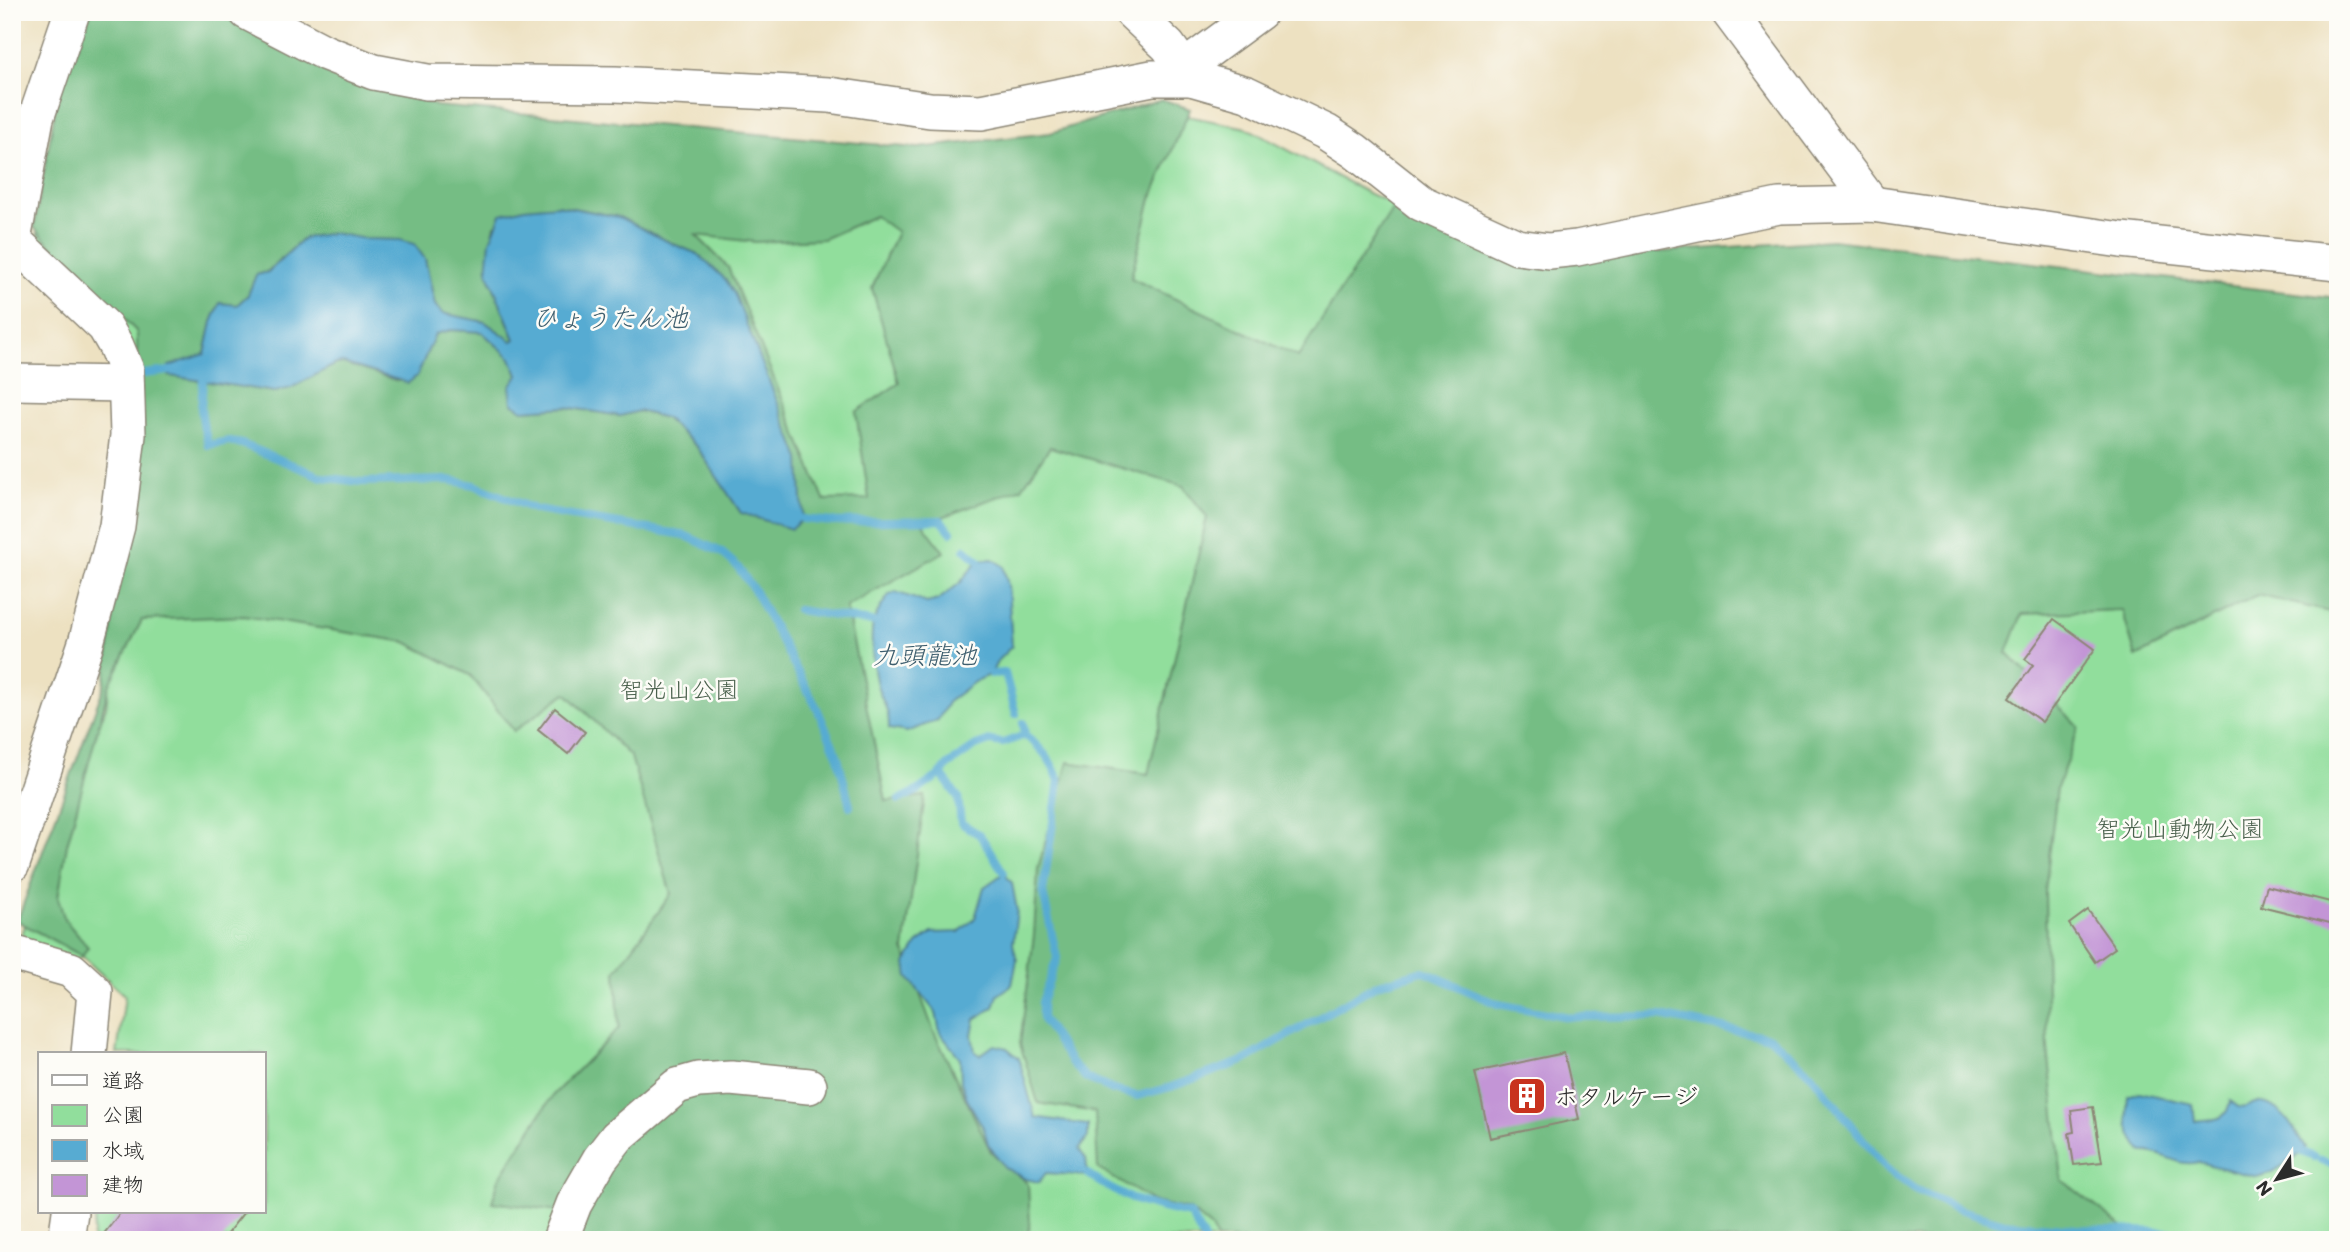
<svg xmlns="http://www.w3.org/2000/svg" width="2350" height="1252" font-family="Itim,'Klee One',sans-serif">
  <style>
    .green { fill: #91de9c; stroke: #5e8464; stroke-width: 2 }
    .forest { fill: #74bd84; stroke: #507458; stroke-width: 2; fill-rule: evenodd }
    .water { fill: #57abd2; stroke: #416b7e; stroke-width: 2 }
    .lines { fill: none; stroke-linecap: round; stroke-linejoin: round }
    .stream { stroke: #57abd2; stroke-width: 8 }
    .building { fill: #c395d6 }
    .minor-casing { stroke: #8c8676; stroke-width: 38 }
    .minor { stroke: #fff; stroke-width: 35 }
    .labels { text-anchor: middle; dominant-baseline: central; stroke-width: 5; stroke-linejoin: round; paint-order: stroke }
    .park-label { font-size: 24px; fill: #4a614d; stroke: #fdfcf7 }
    .poi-label { font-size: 24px; fill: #2b2b2b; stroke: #fdfcf7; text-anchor: start }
    .water-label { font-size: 26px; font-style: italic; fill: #3d5e6e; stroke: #fdfcf7 }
  </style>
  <rect width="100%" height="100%" fill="#fdfcf7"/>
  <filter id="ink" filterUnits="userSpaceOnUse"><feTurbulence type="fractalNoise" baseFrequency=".0143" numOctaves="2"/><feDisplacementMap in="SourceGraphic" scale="14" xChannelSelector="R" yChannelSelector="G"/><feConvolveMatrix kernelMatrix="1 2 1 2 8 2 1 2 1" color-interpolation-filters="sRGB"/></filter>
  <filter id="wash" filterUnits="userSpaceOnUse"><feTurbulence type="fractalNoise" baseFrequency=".00686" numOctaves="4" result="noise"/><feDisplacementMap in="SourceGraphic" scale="28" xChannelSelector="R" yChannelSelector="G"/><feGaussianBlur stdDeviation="1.57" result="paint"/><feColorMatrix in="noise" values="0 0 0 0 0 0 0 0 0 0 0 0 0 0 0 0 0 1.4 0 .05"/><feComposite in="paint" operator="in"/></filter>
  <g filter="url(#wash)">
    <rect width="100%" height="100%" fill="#ede1c1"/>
    <polygon class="green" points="1167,112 1247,128 1370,194 1531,267 2338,304 2338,1240 92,1240 96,1212 264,1212 264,1054 117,1054 125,996 82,956 72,965 18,945 106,707 141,441 139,354 35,251 56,117 447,117 930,159"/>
    <path class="forest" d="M 91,12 L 214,12 L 350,75 L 437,106 L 918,148 L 1050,133 L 1162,99 L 1190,109 L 1151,199 L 1131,278 L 1298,357 L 1399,199 L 1525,261 L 1832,240 L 2338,298 L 2338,614 L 2257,595 L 2136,657 L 2122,610 L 2022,614 L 2007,653 L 2079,727 L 2057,788 L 2045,892 L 2048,1048 L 2062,1180 L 2139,1240 L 1218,1240 L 1210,1227 L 1190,1210 L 1155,1202 L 1098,1169 L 1095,1112 L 1038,1103 L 1020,1044 L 1034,935 L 1038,868 L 1068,762 L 1148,774 L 1207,517 L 1183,486 L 1050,447 L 1022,488 L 923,524 L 944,552 L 846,607 L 886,801 L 925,796 L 904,950 L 934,1032 L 991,1152 L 1028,1184 L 1030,1224 L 1027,1240 L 572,1240 L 580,1214 L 492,1202 L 499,1179 L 553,1095 L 619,1028 L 616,971 L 671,894 L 631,757 L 566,693 L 514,731 L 470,675 L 406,642 L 244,616 L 142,620 L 109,686 L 67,845 L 58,898 L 65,920 L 88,947 L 82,956 L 17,921 L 104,686 L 138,424 L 137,332 L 34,228 L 57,98 ZM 557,205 L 619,217 L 673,244 L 698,254 L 741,513 L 697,447 L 665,418 L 638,411 L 620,416 L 566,407 L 523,410 L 518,375 L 511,358 L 482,332 L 451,330 L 435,334 L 417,376 L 398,381 L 343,363 L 336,364 L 275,392 L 170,376 L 205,354 L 212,322 L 220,303 L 237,305 L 248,295 L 256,275 L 267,272 L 304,238 L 400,240 L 425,259 L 435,306 L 443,314 L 485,322 L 512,342 L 515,340 L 487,271 L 495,225 ZM 875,216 L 897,232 L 872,288 L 899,383 L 856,412 L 869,499 L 824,500 L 728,267 L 696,235 L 755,242 L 823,239 Z"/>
    <g class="water">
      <polygon points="557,205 619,217 673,244 698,254 726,280 735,295 800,459 803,519 791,529 741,513 697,447 665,418 639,411 620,416 566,407 523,410 512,403 510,386 518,375 511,358 482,332 451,330 435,334 417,376 408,383 343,363 336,364 291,388 275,392 170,376 169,366 205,354 212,322 220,303 237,305 248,295 256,275 268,272 304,238 332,233 366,239 400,240 414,244 425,259 435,305 442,313 485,322 512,341 515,339 487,271 490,241 501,214 524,208"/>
      <path d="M 993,559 L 1003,566 L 1008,585 L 1012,646 L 998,660 L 991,674 L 974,682 L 949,701 L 938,720 L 907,732 L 889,729 C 889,707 884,707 878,688 C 873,673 870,639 873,623 C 875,614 884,603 889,595 L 896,592 L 927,603 L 938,600 L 960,583 L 978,560 Z"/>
      <polygon points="1004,873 1012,883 1017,910 1013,944 1017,960 1012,985 998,995 994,1007 975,1019 972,1035 975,1052 980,1055 994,1045 1007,1048 1019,1058 1035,1117 1088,1125 1088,1137 1079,1149 1086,1159 1088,1176 1046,1173 1039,1182 1025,1179 1005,1168 988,1144 984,1129 968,1101 961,1082 960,1058 940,1033 936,1013 908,977 906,963 917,944 932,933 959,932 975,918 984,887"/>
      <path d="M 2139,1092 L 2193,1104 L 2195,1121 C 2215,1118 2226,1123 2230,1101 C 2233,1102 2235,1106 2239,1107 C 2245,1110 2250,1104 2255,1103 C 2278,1099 2295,1130 2305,1147 L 2300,1154 L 2273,1172 L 2257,1177 L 2198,1162 C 2177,1168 2161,1150 2142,1152 C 2128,1133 2125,1119 2128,1096 Z"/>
    </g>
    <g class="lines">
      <g class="stream">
        <polyline points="134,375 170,371"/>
        <polyline points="203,381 201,409 204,429"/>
        <polyline points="205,431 208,445 229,441 242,444 322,477 361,482 449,480 474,485 536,510 684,535 721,552 737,566 754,590 817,708 838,757 850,806"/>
        <polyline points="803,519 832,522 941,520 951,532"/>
        <polyline points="965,549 978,560"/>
        <polyline points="798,610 854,619"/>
        <polyline points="857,620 873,622"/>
        <polyline points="991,674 1005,673 1016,714"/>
        <path d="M 1023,723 L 1025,735 C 1042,749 1052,760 1059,781 L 1043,892 L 1057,958 L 1042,1002 L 1042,1018 L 1071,1062 L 1086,1078 L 1113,1090 L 1137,1096 L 1171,1087 L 1243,1061 L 1378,984 L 1423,971 L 1498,1004 L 1569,1017"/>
        <polyline points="941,774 958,797 961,823 980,835 1004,873"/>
        <polyline points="899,800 917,791 941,774 948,765 976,746 990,741 1003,743 1025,735"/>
        <polyline points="1575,1017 1660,1016 1770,1037 1811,1074 1885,1167 1914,1189 1958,1209 2005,1223 2076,1229 2338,1238"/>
        <polyline points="2302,1152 2314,1157"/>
        <polyline points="2321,1160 2338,1167"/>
        <path d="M 1088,1174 C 1121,1199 1150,1206 1190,1214 L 1204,1240"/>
      </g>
    </g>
    <g id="blocks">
      <g class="building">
        <polygon points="2054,619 2095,649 2042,722 2009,698 2033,665 2025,659"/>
        <polygon points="555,708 585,732 568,754 538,730"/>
        <polygon points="2267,886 2338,904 2338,925 2261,906"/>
        <polygon points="2088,910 2115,948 2095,962 2069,924"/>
        <polygon points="1564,1053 1579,1119 1490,1138 1475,1072"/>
        <polygon points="2093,1107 2102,1162 2074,1165 2069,1133 2074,1132 2071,1110"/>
        <polygon points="121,1212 244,1212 222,1240 99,1240"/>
      </g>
    </g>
  </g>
  <g filter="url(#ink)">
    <use href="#blocks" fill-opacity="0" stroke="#8c8676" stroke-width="2"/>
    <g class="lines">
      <defs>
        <g id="minor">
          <polyline points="247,12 326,53 374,72 427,82 615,84 829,95 930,110 981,112 1152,78 1191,78 1247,94 1326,132 1355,151 1421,203 1517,247 1549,251 1577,248 1779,206 1872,204 2121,240 2338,263"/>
          <polyline points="1132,12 1168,46 1191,78"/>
          <polyline points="1729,12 1872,204"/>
          <polyline points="1184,68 1260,12"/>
          <polyline points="12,382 126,384"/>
          <polyline points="12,864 86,643 117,526 128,435 126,370 116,346 105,327 13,240 36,118 72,12"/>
          <polyline points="12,953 71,970 95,992 89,1054"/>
          <polyline points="66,1240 70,1212"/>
          <polyline points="560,1240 574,1204 600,1159 617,1137 677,1086 698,1080 731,1078 809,1086"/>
        </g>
      </defs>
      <use href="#minor" class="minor-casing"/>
      <use href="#minor" class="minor"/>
    </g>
  </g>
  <defs>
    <symbol id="building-square" viewBox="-11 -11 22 22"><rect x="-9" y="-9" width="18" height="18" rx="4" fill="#c8321e" stroke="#fdfcf7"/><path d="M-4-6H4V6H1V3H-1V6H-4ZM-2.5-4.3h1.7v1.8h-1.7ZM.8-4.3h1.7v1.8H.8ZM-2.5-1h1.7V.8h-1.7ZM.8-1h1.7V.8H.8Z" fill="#fff"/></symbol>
  </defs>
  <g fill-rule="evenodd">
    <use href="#building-square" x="1505" y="1074" width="44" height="44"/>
  </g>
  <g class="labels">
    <g class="park-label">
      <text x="679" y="689">智光山公園</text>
      <text x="2180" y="828">智光山動物公園</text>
    </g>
    <g class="poi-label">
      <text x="1554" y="1096">ホタルケージ</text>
    </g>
    <g class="water-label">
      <text x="610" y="318">ひょうたん池</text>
      <text x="925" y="655">九頭龍池</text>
    </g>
  </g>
  <rect width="2350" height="1252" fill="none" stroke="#fdfcf7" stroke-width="42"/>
  <rect x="38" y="1052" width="228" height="161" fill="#fdfcf7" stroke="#a9a8a5" stroke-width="2"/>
  <rect x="52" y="1075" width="35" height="10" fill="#ffffff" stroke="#a9a8a5" stroke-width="2"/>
  <text x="102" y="1088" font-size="21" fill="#2b2b2b">道路</text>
  <rect x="52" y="1105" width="35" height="21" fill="#91de9c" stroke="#a9a8a5" stroke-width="2"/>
  <text x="102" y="1122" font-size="21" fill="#2b2b2b">公園</text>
  <rect x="52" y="1140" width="35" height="21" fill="#57abd2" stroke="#a9a8a5" stroke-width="2"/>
  <text x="102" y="1158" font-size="21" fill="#2b2b2b">水域</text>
  <rect x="52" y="1175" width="35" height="21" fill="#c395d6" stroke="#a9a8a5" stroke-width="2"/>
  <text x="102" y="1192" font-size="21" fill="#2b2b2b">建物</text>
  <g transform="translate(2277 1179) rotate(234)" stroke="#fdfcf7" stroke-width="5" paint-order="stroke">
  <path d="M0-5L12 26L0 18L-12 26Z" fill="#2b2b2b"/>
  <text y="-10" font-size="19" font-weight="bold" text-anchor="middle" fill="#2b2b2b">N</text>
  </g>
</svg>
